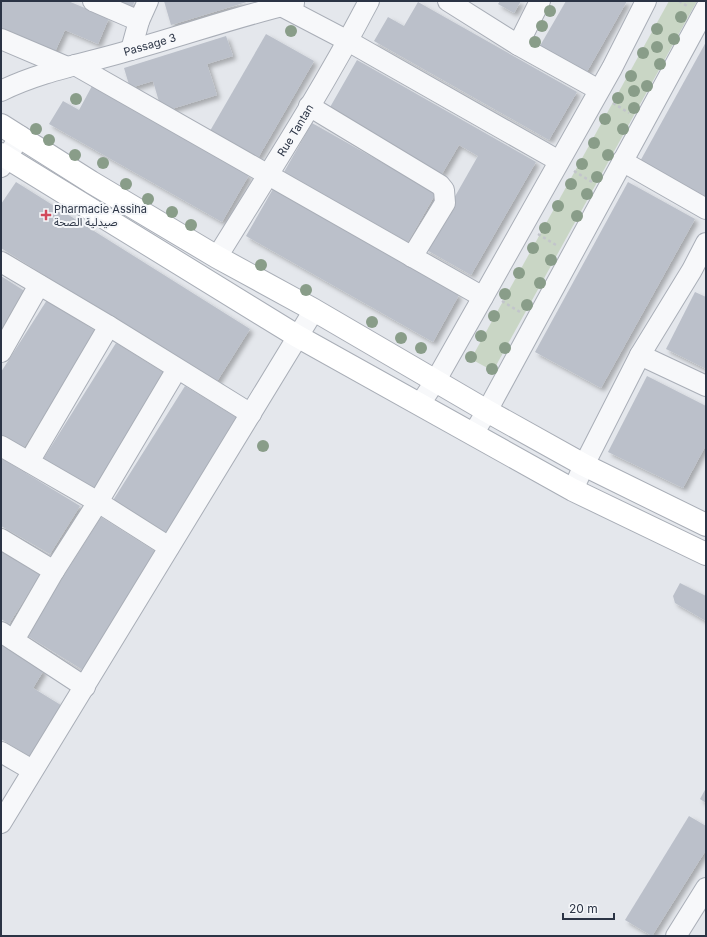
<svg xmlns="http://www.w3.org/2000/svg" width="707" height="937" font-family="Inter,'Noto Sans Arabic',sans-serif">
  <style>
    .green { fill: #c9d6c5 }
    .building { fill: #bbc0ca; filter: url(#shadow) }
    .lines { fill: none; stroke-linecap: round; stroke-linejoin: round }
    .street-casing { stroke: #a9aeb7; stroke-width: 22 }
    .secondary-casing { stroke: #a9aeb7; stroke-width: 24 }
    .path { stroke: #c2c5cb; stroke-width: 2.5; stroke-dasharray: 3 3; stroke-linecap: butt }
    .street { stroke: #f7f8fa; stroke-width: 20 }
    .secondary { stroke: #fff; stroke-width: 22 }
    .tree { fill: #899d89 }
    .poi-dot { fill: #d1495b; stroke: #f4f6f9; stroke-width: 1.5 }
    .labels { text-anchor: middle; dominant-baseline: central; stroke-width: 4; stroke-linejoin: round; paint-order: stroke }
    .street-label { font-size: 11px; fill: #2b3445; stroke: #f4f6f9 }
    .poi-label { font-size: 11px; fill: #2b3445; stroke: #f4f6f9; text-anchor: start }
  </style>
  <defs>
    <filter id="shadow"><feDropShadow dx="3.5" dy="3.5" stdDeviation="2" flood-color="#0004"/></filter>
  </defs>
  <rect width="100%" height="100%" fill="#e4e7ec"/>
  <polygon class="green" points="669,1 697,1 493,371 471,359"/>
  <g class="building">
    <polygon points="1,1 68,1 109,18 98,44 65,30 53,56 1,34"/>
    <polygon points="119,1 135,1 132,7"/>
    <polygon points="164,1 250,1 171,25"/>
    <polygon points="500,1 521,1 514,13 498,4"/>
    <polygon points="566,1 627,1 584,77 537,51"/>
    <polygon points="418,2 577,92 549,140 374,41 388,17 404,26"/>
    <polygon points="266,34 314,61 258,158 210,131"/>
    <polygon points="226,36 233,56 207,64 217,95 162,112 153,81 130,88 124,68"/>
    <polygon points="706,42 706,199 638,165"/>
    <polygon points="357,60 536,162 471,275 425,249 478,156 459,145 442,174 329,109"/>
    <polygon points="92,86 249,175 222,222 49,124 63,101 79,110"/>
    <polygon points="312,123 436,193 408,242 284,172"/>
    <polygon points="16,182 250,329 216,383 1,248 1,204"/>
    <polygon points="628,182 695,219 601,388 535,352"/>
    <polygon points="273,189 459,295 433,342 246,236"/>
    <polygon points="1,276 26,292 1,332"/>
    <polygon points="695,292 706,297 706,369 666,349"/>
    <polygon points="47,300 97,332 23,449 1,435 1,372"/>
    <polygon points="116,343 166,374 92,492 42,461"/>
    <polygon points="647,376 706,406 706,445 683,488 608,452"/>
    <polygon points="185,386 239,419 165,536 112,502"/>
    <polygon points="1,458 80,506 50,554 1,526"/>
    <polygon points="101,517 158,553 83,670 26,635"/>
    <polygon points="1,551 40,575 9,624 1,619"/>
    <polygon points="680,583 706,596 706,621 675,603 673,596"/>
    <polygon points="1,644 44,670 33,688 64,707 32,758 1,739"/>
    <polygon points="706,788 706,803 700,799"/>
    <polygon points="689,816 706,826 706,850 652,936 625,920"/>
  </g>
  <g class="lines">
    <defs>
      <g id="street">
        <polyline points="93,1 139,21"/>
        <polyline points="448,1 518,45 540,1"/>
        <polyline points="281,6 348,41 559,161"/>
        <polyline points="1,39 67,67"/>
        <polyline points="518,45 599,90"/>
        <polyline points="131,50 139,21 148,1"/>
        <polyline points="75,65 483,297"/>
        <path id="s1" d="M 1,91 C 41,71 88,63 131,50 C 185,35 239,16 294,3"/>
        <polyline points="309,106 440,185 444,190 445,203 412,257"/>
        <polyline points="622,161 706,209"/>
        <polyline points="1,167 20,136"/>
        <path id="s2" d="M 217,257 C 269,173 323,89 369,1"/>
        <polyline points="1,262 109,326 251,414"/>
        <polyline points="1,352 39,285"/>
        <polyline points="640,355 706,386"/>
        <polyline points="420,404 436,380 483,297 612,68 646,1"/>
        <polyline points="473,434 487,411 706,8"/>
        <polyline points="1,446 98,502 169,547"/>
        <polyline points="29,462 109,326"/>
        <polyline points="573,490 584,465 640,355 692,270 706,243"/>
        <polyline points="1,539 54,571"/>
        <polyline points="1,632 85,687"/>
        <polyline points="14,640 54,571 98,502 177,369"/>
        <polyline points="1,752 32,770"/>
        <polyline points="1,823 314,310"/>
        <polyline points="676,936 706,888"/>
      </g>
      <g id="secondary">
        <polyline points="1,125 91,182 217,257 314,310 487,411 584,465 706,525"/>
        <polyline points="1,154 297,336 573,490 706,554"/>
      </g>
    </defs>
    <use href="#street" class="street-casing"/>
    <use href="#secondary" class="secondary-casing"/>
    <g class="path">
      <polyline points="679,1 687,6"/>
      <polyline points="613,103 629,113"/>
      <polyline points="574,171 592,182"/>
      <polyline points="538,234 556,245"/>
      <polyline points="502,301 520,312"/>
    </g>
    <use href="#street" class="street"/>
    <use href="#secondary" class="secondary"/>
  </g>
  <g class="tree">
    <circle cx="550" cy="11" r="6"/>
    <circle cx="681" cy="17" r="6"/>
    <circle cx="542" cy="26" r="6"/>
    <circle cx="657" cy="29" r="6"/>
    <circle cx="291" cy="31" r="6"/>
    <circle cx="674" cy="39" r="6"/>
    <circle cx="535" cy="42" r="6"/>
    <circle cx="657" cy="47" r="6"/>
    <circle cx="643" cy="53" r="6"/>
    <circle cx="660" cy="64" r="6"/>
    <circle cx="631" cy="76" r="6"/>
    <circle cx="647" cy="86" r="6"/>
    <circle cx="634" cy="91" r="6"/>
    <circle cx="618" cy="98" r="6"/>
    <circle cx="76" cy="99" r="6"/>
    <circle cx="634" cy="108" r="6"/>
    <circle cx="605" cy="119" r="6"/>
    <circle cx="36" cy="129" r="6"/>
    <circle cx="623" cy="129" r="6"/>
    <circle cx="49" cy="140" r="6"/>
    <circle cx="594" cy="143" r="6"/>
    <circle cx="75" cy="155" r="6"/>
    <circle cx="608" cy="155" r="6"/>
    <circle cx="103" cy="163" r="6"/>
    <circle cx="582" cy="164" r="6"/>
    <circle cx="597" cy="177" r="6"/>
    <circle cx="126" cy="184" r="6"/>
    <circle cx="571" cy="184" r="6"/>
    <circle cx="587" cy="194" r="6"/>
    <circle cx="148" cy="199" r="6"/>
    <circle cx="558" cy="206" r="6"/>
    <circle cx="172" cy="212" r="6"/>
    <circle cx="577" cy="216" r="6"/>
    <circle cx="191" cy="225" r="6"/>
    <circle cx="545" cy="228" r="6"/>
    <circle cx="533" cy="248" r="6"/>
    <circle cx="551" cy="260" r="6"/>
    <circle cx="261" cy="265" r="6"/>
    <circle cx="519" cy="273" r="6"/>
    <circle cx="540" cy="283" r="6"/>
    <circle cx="306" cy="290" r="6"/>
    <circle cx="505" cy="294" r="6"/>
    <circle cx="527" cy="305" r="6"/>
    <circle cx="494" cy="316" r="6"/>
    <circle cx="372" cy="322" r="6"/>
    <circle cx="481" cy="336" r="6"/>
    <circle cx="401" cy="338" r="6"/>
    <circle cx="421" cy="348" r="6"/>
    <circle cx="505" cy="348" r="6"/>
    <circle cx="471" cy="357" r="6"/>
    <circle cx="492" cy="369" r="6"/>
    <circle cx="263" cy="446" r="6"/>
  </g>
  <path class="poi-dot" d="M44 209h4v4h4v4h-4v4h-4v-4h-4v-4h4z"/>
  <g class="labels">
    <g class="street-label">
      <text stroke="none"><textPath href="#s1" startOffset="156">Passage 3</textPath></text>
      <text stroke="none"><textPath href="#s2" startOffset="149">Rue Tantan</textPath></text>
    </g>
    <g class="poi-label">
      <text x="54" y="209">Pharmacie Assiha<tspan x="54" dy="13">صيدلية الصحة</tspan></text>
    </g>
  </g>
  <rect width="707" height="937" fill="none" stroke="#2b3445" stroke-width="4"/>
  <path d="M563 913v6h51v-6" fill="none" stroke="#2b3445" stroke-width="2"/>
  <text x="569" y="913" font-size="12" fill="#2b3445" stroke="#f4f6f9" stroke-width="3" paint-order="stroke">20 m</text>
</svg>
